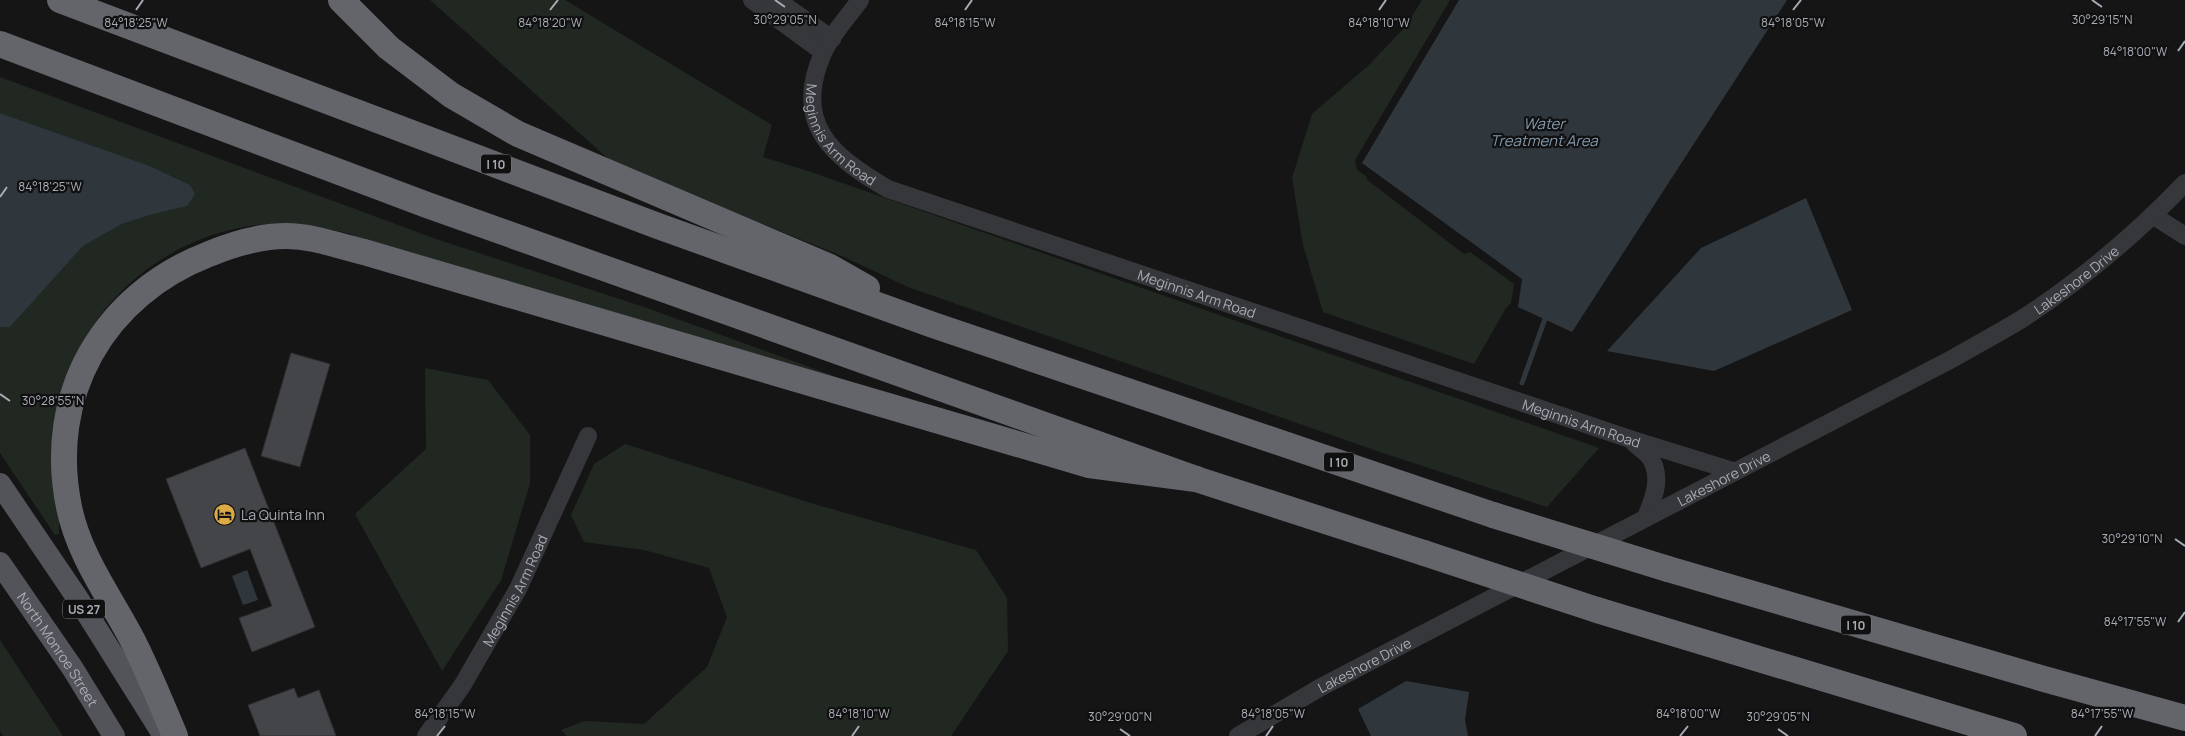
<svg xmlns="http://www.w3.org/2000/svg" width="2185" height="736" font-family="Manrope,sans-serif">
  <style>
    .green { fill: #212822 }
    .water { fill: #2f373d }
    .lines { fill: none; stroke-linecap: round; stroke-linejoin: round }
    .stream { stroke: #2f373d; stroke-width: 5 }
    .building { fill: #444549; stroke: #2f2f32 }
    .minor { stroke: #36373b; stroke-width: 18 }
    .major { stroke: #535459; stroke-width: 22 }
    .highway { stroke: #63656b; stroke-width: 26 }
    .highway-bridge { stroke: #63656b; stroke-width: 26 }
    .ticks { fill: none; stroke: #a8acb5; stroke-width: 2 }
    .labels { text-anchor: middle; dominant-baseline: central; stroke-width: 4.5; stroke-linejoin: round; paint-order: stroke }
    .shield { fill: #101011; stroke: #7a7d84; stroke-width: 1 }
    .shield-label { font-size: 12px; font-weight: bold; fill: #a8acb5 }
    .street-label { font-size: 14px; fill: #a8acb5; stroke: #101011 }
    .poi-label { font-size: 14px; fill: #a8acb5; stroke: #101011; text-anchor: start }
    .water-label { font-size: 15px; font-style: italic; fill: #8399ac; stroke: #101011 }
    .ticks-label { font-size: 12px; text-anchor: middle; fill: #a8acb5; stroke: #101011; stroke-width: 4.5; stroke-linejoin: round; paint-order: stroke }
  </style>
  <rect width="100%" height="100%" fill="#151516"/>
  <g class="green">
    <polygon points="430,0 565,0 772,125 763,157 811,172 1599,448 1547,507 1377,451 908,287 844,257 613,163"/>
    <polygon points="1422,0 1450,0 1355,160 1357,170 1367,177 1366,179 1464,254 1470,252 1514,284 1511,303 1506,308 1474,364 1323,312 1303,245 1292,178 1312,114 1369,65 1406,26"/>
    <path d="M 0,77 L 433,238 L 644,307 L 867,388 L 352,240 L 351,234 C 324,228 295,223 268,224 C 173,230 85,301 62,394 C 58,406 60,422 60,435 C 60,468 59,501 59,534 L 55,535 L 0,453 L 0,327 L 10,327 L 83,246 L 122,224 L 152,214 L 190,185 L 150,166 L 0,113 Z"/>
    <polygon points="425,368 488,380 530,435 530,483 501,580 442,671 355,514 426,449"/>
    <polygon points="625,444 814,504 976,550 1007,598 1008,651 951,736 567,736 561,730 584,721 644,724 707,667 727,617 709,568 644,550 584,542 571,515 594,464"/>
    <polygon points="0,640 63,736 3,736 0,731"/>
  </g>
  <g class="water">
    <polygon points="1459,0 1787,0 1572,332 1518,307 1522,279 1362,163"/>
    <polygon points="0,113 150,166 190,185 195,194 187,206 153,214 122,224 83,246 10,327 0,327"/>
    <polygon points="1806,198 1852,310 1714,371 1607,351 1701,248"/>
    <polygon points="247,570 258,600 243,605 232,576"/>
    <polygon points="1406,681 1469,692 1465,720 1468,736 1371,736 1358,709"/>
  </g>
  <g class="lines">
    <polyline class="stream" points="1522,383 1545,319"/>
  </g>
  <g class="building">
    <polygon points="291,353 330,364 300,467 261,456"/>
    <polygon points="245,448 315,627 252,652 239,618 272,606 250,549 201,568 166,479"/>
    <polygon points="294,688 298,698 319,690 336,736 260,736 248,705"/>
  </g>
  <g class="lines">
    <g class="minor">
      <polyline points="752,0 823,52"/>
      <polyline points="777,0 832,39"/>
      <path id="s1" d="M 860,0 C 848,17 831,35 823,53 C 792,123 831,156 888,189 L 1630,439 L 1733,471"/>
      <polyline points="2154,216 2185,236"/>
      <path d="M 1634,443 C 1638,447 1645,451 1649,456 C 1663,475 1654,498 1646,517"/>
      <path id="s2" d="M 426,736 L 462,686 L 518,589 L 588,436"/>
      <path id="s3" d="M 1238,736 L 1321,687 L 1952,359 C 1976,345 2001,332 2025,317 C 2084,278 2136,234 2185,183"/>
    </g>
    <g class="major">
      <polyline points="0,484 78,599 164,736"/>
      <path id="s4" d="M 0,563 L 73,669 L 114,736"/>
    </g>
    <g class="highway">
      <polyline points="60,0 658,226 933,325 1493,515"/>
      <polyline points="341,0 389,48 451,95 518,134 830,267 867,288"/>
      <polyline points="0,44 427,205 1196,479 1424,553"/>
      <polyline points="1668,569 2044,679 2185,718"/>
      <polyline points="1597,610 2014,736"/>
      <path d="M 175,736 C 162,705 149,673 134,643 C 111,598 79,557 69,507 C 46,395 103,295 209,254 C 233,244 260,236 286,236 C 312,236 339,246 364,252 L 1089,465 L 1196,479"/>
    </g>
    <g class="highway-bridge">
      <polyline points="1493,515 1668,569"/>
      <polyline points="1424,553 1597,610"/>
    </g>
  </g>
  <path class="ticks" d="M 775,0 L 785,7M 2092,0 L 2102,7M 136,10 L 143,0M 550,10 L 558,0M 965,10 L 972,0M 1379,10 L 1386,0M 1793,10 L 1801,0M 2178,51 L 2185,41M 0,197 L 7,187M 0,394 L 10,401M 2175,539 L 2185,546M 2178,622 L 2185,612M 1120,729 L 1130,736M 1778,729 L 1788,736M 437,736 L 445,726M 852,736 L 859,726M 1266,736 L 1273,726M 1680,736 L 1688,726M 2095,736 L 2102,726"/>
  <defs>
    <symbol id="hotel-disc" viewBox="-11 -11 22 22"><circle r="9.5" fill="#dca947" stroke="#101011"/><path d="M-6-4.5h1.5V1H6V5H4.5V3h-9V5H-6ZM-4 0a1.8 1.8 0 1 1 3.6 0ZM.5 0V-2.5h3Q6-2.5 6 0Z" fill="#111"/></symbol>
  </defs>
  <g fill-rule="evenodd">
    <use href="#hotel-disc" x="212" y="502" width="25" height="25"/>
  </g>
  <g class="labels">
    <g class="shield">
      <rect x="481" y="154.5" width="30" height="19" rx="4"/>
      <rect x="1324" y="452.5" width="30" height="19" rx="4"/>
      <rect x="63" y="599.5" width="42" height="19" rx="4"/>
      <rect x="1841" y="615.5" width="30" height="19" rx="4"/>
    </g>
    <g class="shield-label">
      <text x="496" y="164">I 10</text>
      <text x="1339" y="462">I 10</text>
      <text x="84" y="609">US 27</text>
      <text x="1856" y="625">I 10</text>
    </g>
    <g class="street-label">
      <text stroke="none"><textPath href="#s1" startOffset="159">Meginnis Arm Road</textPath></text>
      <text stroke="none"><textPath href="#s3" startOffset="955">Lakeshore Drive</textPath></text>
      <text stroke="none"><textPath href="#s1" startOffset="562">Meginnis Arm Road</textPath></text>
      <text stroke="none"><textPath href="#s1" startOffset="968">Meginnis Arm Road</textPath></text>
      <text stroke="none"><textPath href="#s3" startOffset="550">Lakeshore Drive</textPath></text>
      <text stroke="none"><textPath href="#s2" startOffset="171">Meginnis Arm Road</textPath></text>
      <text stroke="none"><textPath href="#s4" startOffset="104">North Monroe Street</textPath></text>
      <text stroke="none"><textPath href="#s3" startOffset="145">Lakeshore Drive</textPath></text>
    </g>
    <g class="poi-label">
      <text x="241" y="514">La Quinta Inn</text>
    </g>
    <g class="water-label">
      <text x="1544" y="123">Water<tspan x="1544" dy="17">Treatment Area</tspan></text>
    </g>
  </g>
  <g class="ticks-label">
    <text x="785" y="24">30°29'05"N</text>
    <text x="2102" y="24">30°29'15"N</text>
    <text x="136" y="27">84°18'25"W</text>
    <text x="550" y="27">84°18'20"W</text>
    <text x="965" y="27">84°18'15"W</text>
    <text x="1379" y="27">84°18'10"W</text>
    <text x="1793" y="27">84°18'05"W</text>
    <text x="2135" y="56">84°18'00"W</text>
    <text x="50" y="191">84°18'25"W</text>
    <text x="53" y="405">30°28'55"N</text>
    <text x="2132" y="543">30°29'10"N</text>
    <text x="2135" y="626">84°17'55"W</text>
    <text x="445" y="718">84°18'15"W</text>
    <text x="859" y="718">84°18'10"W</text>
    <text x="1273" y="718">84°18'05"W</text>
    <text x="1688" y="718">84°18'00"W</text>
    <text x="2102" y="718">84°17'55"W</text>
    <text x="1120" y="721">30°29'00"N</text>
    <text x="1778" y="721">30°29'05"N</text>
  </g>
</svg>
